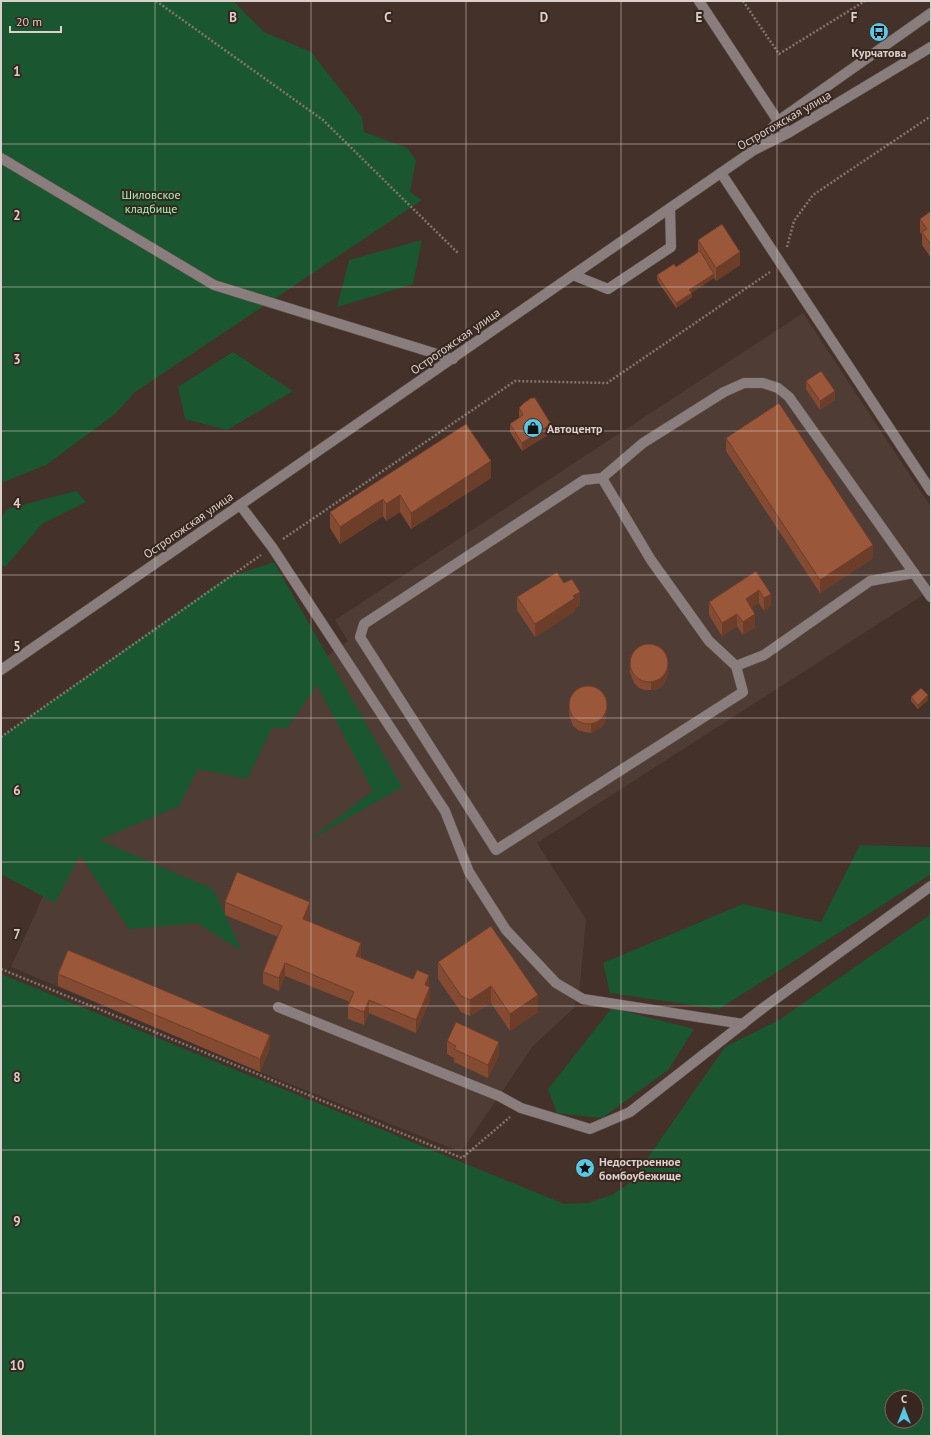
<svg xmlns="http://www.w3.org/2000/svg" width="932" height="1437" font-family="'PT Sans',sans-serif">
  <style>
    .industrial { fill: #4f3c35 }
    .green { fill: #1a5730; fill-rule: evenodd }
    .lines { fill: none; stroke-linecap: round; stroke-linejoin: round }
    .minor-casing { stroke: #5e4e47; stroke-width: 11 }
    .path { stroke: #84756f; stroke-width: 2.5; stroke-dasharray: 2 2; stroke-linecap: butt }
    .minor { stroke: #897e7d; stroke-width: 10 }
    .wall { fill: #844b32 }
    .shaded-wall { fill: #6c3d29 }
    .building { fill: #9a573a; stroke: #6c3d29 }
    .grid { fill: none; stroke: #dbd0cb; stroke-width: 1; stroke-opacity: 0.55 }
    .labels { text-anchor: middle; dominant-baseline: central; stroke-width: 4; stroke-linejoin: round; paint-order: stroke }
    .poi-label { font-size: 12px; font-weight: bold; fill: #dbd0cb; stroke: #382720; text-anchor: start }
    .street-label { font-size: 12px; fill: #dbd0cb; stroke: #382720 }
    .park-label { font-size: 12px; fill: #9cf8b4; stroke: #382720 }
    .grid-label { font-size: 13px; text-anchor: middle; font-weight: bold; fill: #dbd0cb; stroke: #382720; stroke-width: 4; stroke-linejoin: round; paint-order: stroke }
  </style>
  <rect width="100%" height="100%" fill="#43312a"/>
  <polygon class="industrial" points="803,313 931,507 931,590 537,843 586,919 579,996 574,1008 533,1046 461,1152 260,1072 11,967 66,846 348,641 335,620"/>
  <g class="green">
    <polygon points="1,1 233,1 264,32 311,52 362,117 364,132 407,148 416,160 410,192 422,200 135,392 115,414 46,465 1,483"/>
    <polygon points="422,240 413,284 337,307 349,260"/>
    <polygon points="233,352 293,391 227,430 185,419 178,387"/>
    <polygon points="76,491 86,502 42,524 5,567 1,565 1,519 7,509"/>
    <polygon points="274,562 402,787 306,842 373,791 317,685 287,728 272,728 247,779 198,769 179,806 99,840 213,889 242,951 197,923 129,929 80,855 55,903 1,874 1,737 224,579"/>
    <polygon points="860,845 931,847 931,874 719,1009 610,993 603,963 743,904 821,922"/>
    <path d="M 931,914 L 931,1436 L 1,1436 L 1,974 L 564,1204 L 588,1203 L 612,1195 L 631,1182 L 725,1047 L 779,1020 ZM 892,1397 L 916,1397 L 916,1421 L 892,1421 Z"/>
    <polygon points="612,1008 694,1029 668,1070 602,1118 557,1113 548,1089"/>
  </g>
  <g class="lines">
    <defs>
      <g id="minor">
        <polyline points="699,1 778,121 788,133"/>
        <polyline points="757,146 778,121 931,13"/>
        <polyline points="1,158 214,285 453,359"/>
        <polyline points="721,173 931,491"/>
        <polyline points="573,275 608,289 671,247 670,208"/>
        <polyline points="602,478 643,443 724,392 744,383 763,383 778,388 789,397 931,597"/>
        <polyline points="240,505 272,547 445,811 469,872 506,930 556,983 583,999 743,1024"/>
        <polyline points="736,666 743,692 496,850 360,637 364,624 584,480 602,478 651,560 709,641 736,666 764,655 870,581 914,573"/>
        <polyline points="1,670 754,150 788,133 931,47"/>
        <polyline points="278,1007 499,1096 521,1108 590,1129 630,1112 763,1008 931,886"/>
      </g>
    </defs>
    <use href="#minor" class="minor-casing"/>
    <g class="path">
      <polyline points="156,1 323,120 459,254"/>
      <polyline points="743,1 779,54 865,1"/>
      <polyline points="787,247 794,221 813,195 931,116"/>
      <polyline points="283,539 515,381 607,383 770,272"/>
      <polyline points="1,737 261,555"/>
      <polyline points="1,969 462,1158 510,1117"/>
    </g>
    <use href="#minor" class="minor"/>
  </g>
  <g class="wall">
    <polygon points="931,211 931,258 922,245 922,235 920,232 920,219"/>
    <polygon points="698,240 740,265 716,281 714,278 691,293 692,297 676,308 657,280 657,275 676,267 698,253"/>
    <polygon points="806,381 835,400 820,410 806,389"/>
    <polygon points="519,408 551,433 522,451 510,432 510,424 520,418 519,417"/>
    <polygon points="466,424 491,478 411,529 400,512 386,521 383,516 340,544 330,528 330,512"/>
    <polygon points="726,438 873,558 820,593 726,451"/>
    <polygon points="756,571 771,606 764,611 759,603 751,608 755,627 743,635 737,626 722,636 709,615 709,602"/>
    <polygon points="564,583 580,605 575,608 575,611 535,637 517,610 517,597"/>
    <polygon points="630,664 668,673 666,679 663,685 658,689 651,690 645,690 639,688 634,683 630,672"/>
    <polygon points="911,697 928,700 918,709 911,701"/>
    <polygon points="569,706 607,709 605,722 602,727 591,733 584,732 578,730 573,726 569,714"/>
    <polygon points="225,902 310,915 308,921 361,955 360,957 429,987 430,1000 416,1033 369,1013 364,1025 348,1019 348,1006 350,1002 285,976 279,991 263,984 263,972 278,937 225,915"/>
    <polygon points="491,926 538,1012 510,1031 491,1003 470,1016 461,1012 438,979 438,962"/>
    <polygon points="58,974 270,1048 260,1072 58,986"/>
    <polygon points="447,1041 499,1055 488,1078 454,1062 454,1058 447,1054"/>
  </g>
  <g class="shaded-wall">
    <polygon points="740,252 740,265 716,281 716,268"/>
    <polygon points="714,274 714,278 689,294 689,290"/>
    <polygon points="692,293 692,297 676,308 676,303"/>
    <polygon points="835,391 835,400 820,410 820,401"/>
    <polygon points="551,424 551,433 522,451 522,443"/>
    <polygon points="491,461 491,478 411,529 411,513"/>
    <polygon points="400,495 400,512 386,521 386,504"/>
    <polygon points="383,499 383,516 340,544 340,527"/>
    <polygon points="873,545 873,558 820,593 820,580"/>
    <polygon points="759,590 759,603 746,612 746,599"/>
    <polygon points="580,592 580,605 575,608 575,611 535,637 535,624"/>
    <polygon points="771,594 771,606 764,611 764,598"/>
    <polygon points="737,614 737,626 722,636 722,623"/>
    <polygon points="755,614 755,627 743,635 743,622"/>
    <polygon points="668,665 668,673 666,679 663,685 658,689 651,690 651,682"/>
    <polygon points="928,695 928,700 918,709 918,705"/>
    <polygon points="607,701 607,709 605,722 602,727 591,733 591,724"/>
    <polygon points="310,902 310,915 303,932 303,919"/>
    <polygon points="361,943 361,955 356,968 356,956"/>
    <polygon points="285,963 285,976 279,991 279,978"/>
    <polygon points="429,975 429,987 425,985"/>
    <polygon points="491,986 491,1003 470,1016 470,1000"/>
    <polygon points="430,987 430,1000 416,1033 416,1020"/>
    <polygon points="538,995 538,1012 510,1031 510,1014"/>
    <polygon points="369,1000 369,1013 364,1025 364,1012"/>
    <polygon points="270,1035 270,1048 260,1072 260,1059"/>
    <polygon points="499,1042 499,1055 488,1078 488,1065"/>
  </g>
  <g class="building">
    <polygon points="931,211 931,245 922,232 927,229 920,219"/>
    <polygon points="722,224 740,252 716,268 698,240"/>
    <polygon points="700,251 714,274 689,290 692,293 676,303 657,275 674,264 676,267"/>
    <polygon points="821,371 835,391 820,401 806,381"/>
    <polygon points="531,398 535,398 551,424 522,443 510,424 523,415 519,408 524,403"/>
    <polygon points="779,403 873,545 820,580 726,438"/>
    <polygon points="466,424 491,461 411,513 400,495 386,504 383,499 340,527 330,512"/>
    <polygon points="756,571 771,594 764,598 759,590 746,599 755,614 743,622 737,614 722,623 709,602"/>
    <polygon points="557,572 564,583 572,579 580,592 573,596 575,598 535,624 517,597"/>
    <circle cx="649" cy="663" r="19"/>
    <circle cx="588" cy="705" r="19"/>
    <polygon points="921,688 928,695 918,705 911,697"/>
    <polygon points="237,872 310,902 303,919 361,943 356,956 413,979 417,970 429,975 425,985 430,987 416,1020 369,1000 364,1012 348,1006 354,992 285,963 279,978 263,972 282,926 225,902"/>
    <polygon points="491,926 538,995 510,1014 491,986 470,1000 461,996 438,962"/>
    <polygon points="68,950 270,1035 260,1059 58,974"/>
    <polygon points="456,1022 499,1042 488,1065 454,1049 456,1046 447,1041"/>
  </g>
  <path class="grid" d="M 155,1 L 155,1436M 311,1 L 311,1436M 466,1 L 466,1436M 621,1 L 621,1436M 777,1 L 777,1436M 1,144 L 931,144M 1,287 L 931,287M 1,431 L 931,431M 1,575 L 931,575M 1,718 L 931,718M 1,862 L 931,862M 1,1006 L 931,1006M 1,1150 L 931,1150M 1,1293 L 931,1293"/>
  <defs>
    <symbol id="bus-disc" viewBox="-11 -11 22 22"><circle r="9.5" fill="#5ac8e5" stroke="#382720"/><path d="M-5-6H5V4H4V6H2V4H-2V6H-4V4H-5ZM-3.5-4V0h7V-4ZM-3.5 1.2v1.5H-2V1.2ZM2 1.2v1.5H3.5V1.2Z" fill="#111"/></symbol>
    <symbol id="shop-disc" viewBox="-11 -11 22 22"><circle r="9.5" fill="#5ac8e5" stroke="#382720"/><path d="M-5-2.5h2.3a2.7 3.5 0 0 1 5.4 0H5L5.5 6h-11ZM-1.5-2.5h3a1.5 2.3 0 0 0-3 0Z" fill="#111"/></symbol>
    <symbol id="sight-disc" viewBox="-11 -11 22 22"><circle r="9.5" fill="#5ac8e5" stroke="#382720"/><path d="M0-6L1.8-2.2L6-1.7L2.9 1.2L3.7 5.4L0 3.3L-3.7 5.4L-2.9 1.2L-6-1.7L-1.8-2.2Z" fill="#111"/></symbol>
  </defs>
  <g fill-rule="evenodd">
    <use href="#bus-disc" x="868" y="21" width="22" height="22"/>
    <use href="#shop-disc" x="522" y="417" width="22" height="22"/>
    <use href="#sight-disc" x="574" y="1157" width="22" height="22"/>
  </g>
  <g class="labels">
    <g class="poi-label">
      <text x="879" y="52" text-anchor="middle">Курчатова</text>
      <text x="547" y="428">Автоцентр</text>
      <text x="599" y="1161">Недостроенное<tspan x="599" dy="14">бомбоубежище</tspan></text>
    </g>
    <g class="street-label">
      <text transform="translate(784 120) rotate(-30)">Острогожская улица</text>
      <text transform="translate(455 341) rotate(-35)">Острогожская улица</text>
      <text transform="translate(188 525) rotate(-35)">Острогожская улица</text>
    </g>
    <g class="park-label">
      <text x="151" y="194">Шиловское<tspan x="151" dy="14">кладбище</tspan></text>
    </g>
  </g>
  <g class="grid-label">
    <text x="233" y="22">B</text>
    <text x="388" y="22">C</text>
    <text x="544" y="22">D</text>
    <text x="699" y="22">E</text>
    <text x="854" y="22">F</text>
    <text x="17" y="76">1</text>
    <text x="17" y="220">2</text>
    <text x="17" y="364">3</text>
    <text x="17" y="508">4</text>
    <text x="17" y="651">5</text>
    <text x="17" y="795">6</text>
    <text x="17" y="939">7</text>
    <text x="17" y="1082">8</text>
    <text x="17" y="1226">9</text>
    <text x="17" y="1370">10</text>
  </g>
  <rect width="932" height="1437" fill="none" stroke="#dbd0cb" stroke-width="4"/>
  <g transform="translate(904 1409)"><circle r="19" fill="#382720" stroke="#796b64"/>
  <path d="M0-3L7 15L0 10L-7 15Z" fill="#5ac8e5"/>
  <text y="-6" font-size="11" font-weight="bold" text-anchor="middle" fill="#dbd0cb">С</text>
  </g>
  <path d="M10 26v6h51v-6" fill="none" stroke="#dbd0cb" stroke-width="2"/>
  <text x="16" y="26" font-size="12" fill="#dbd0cb" stroke="#382720" stroke-width="3" paint-order="stroke">20 m</text>
</svg>
